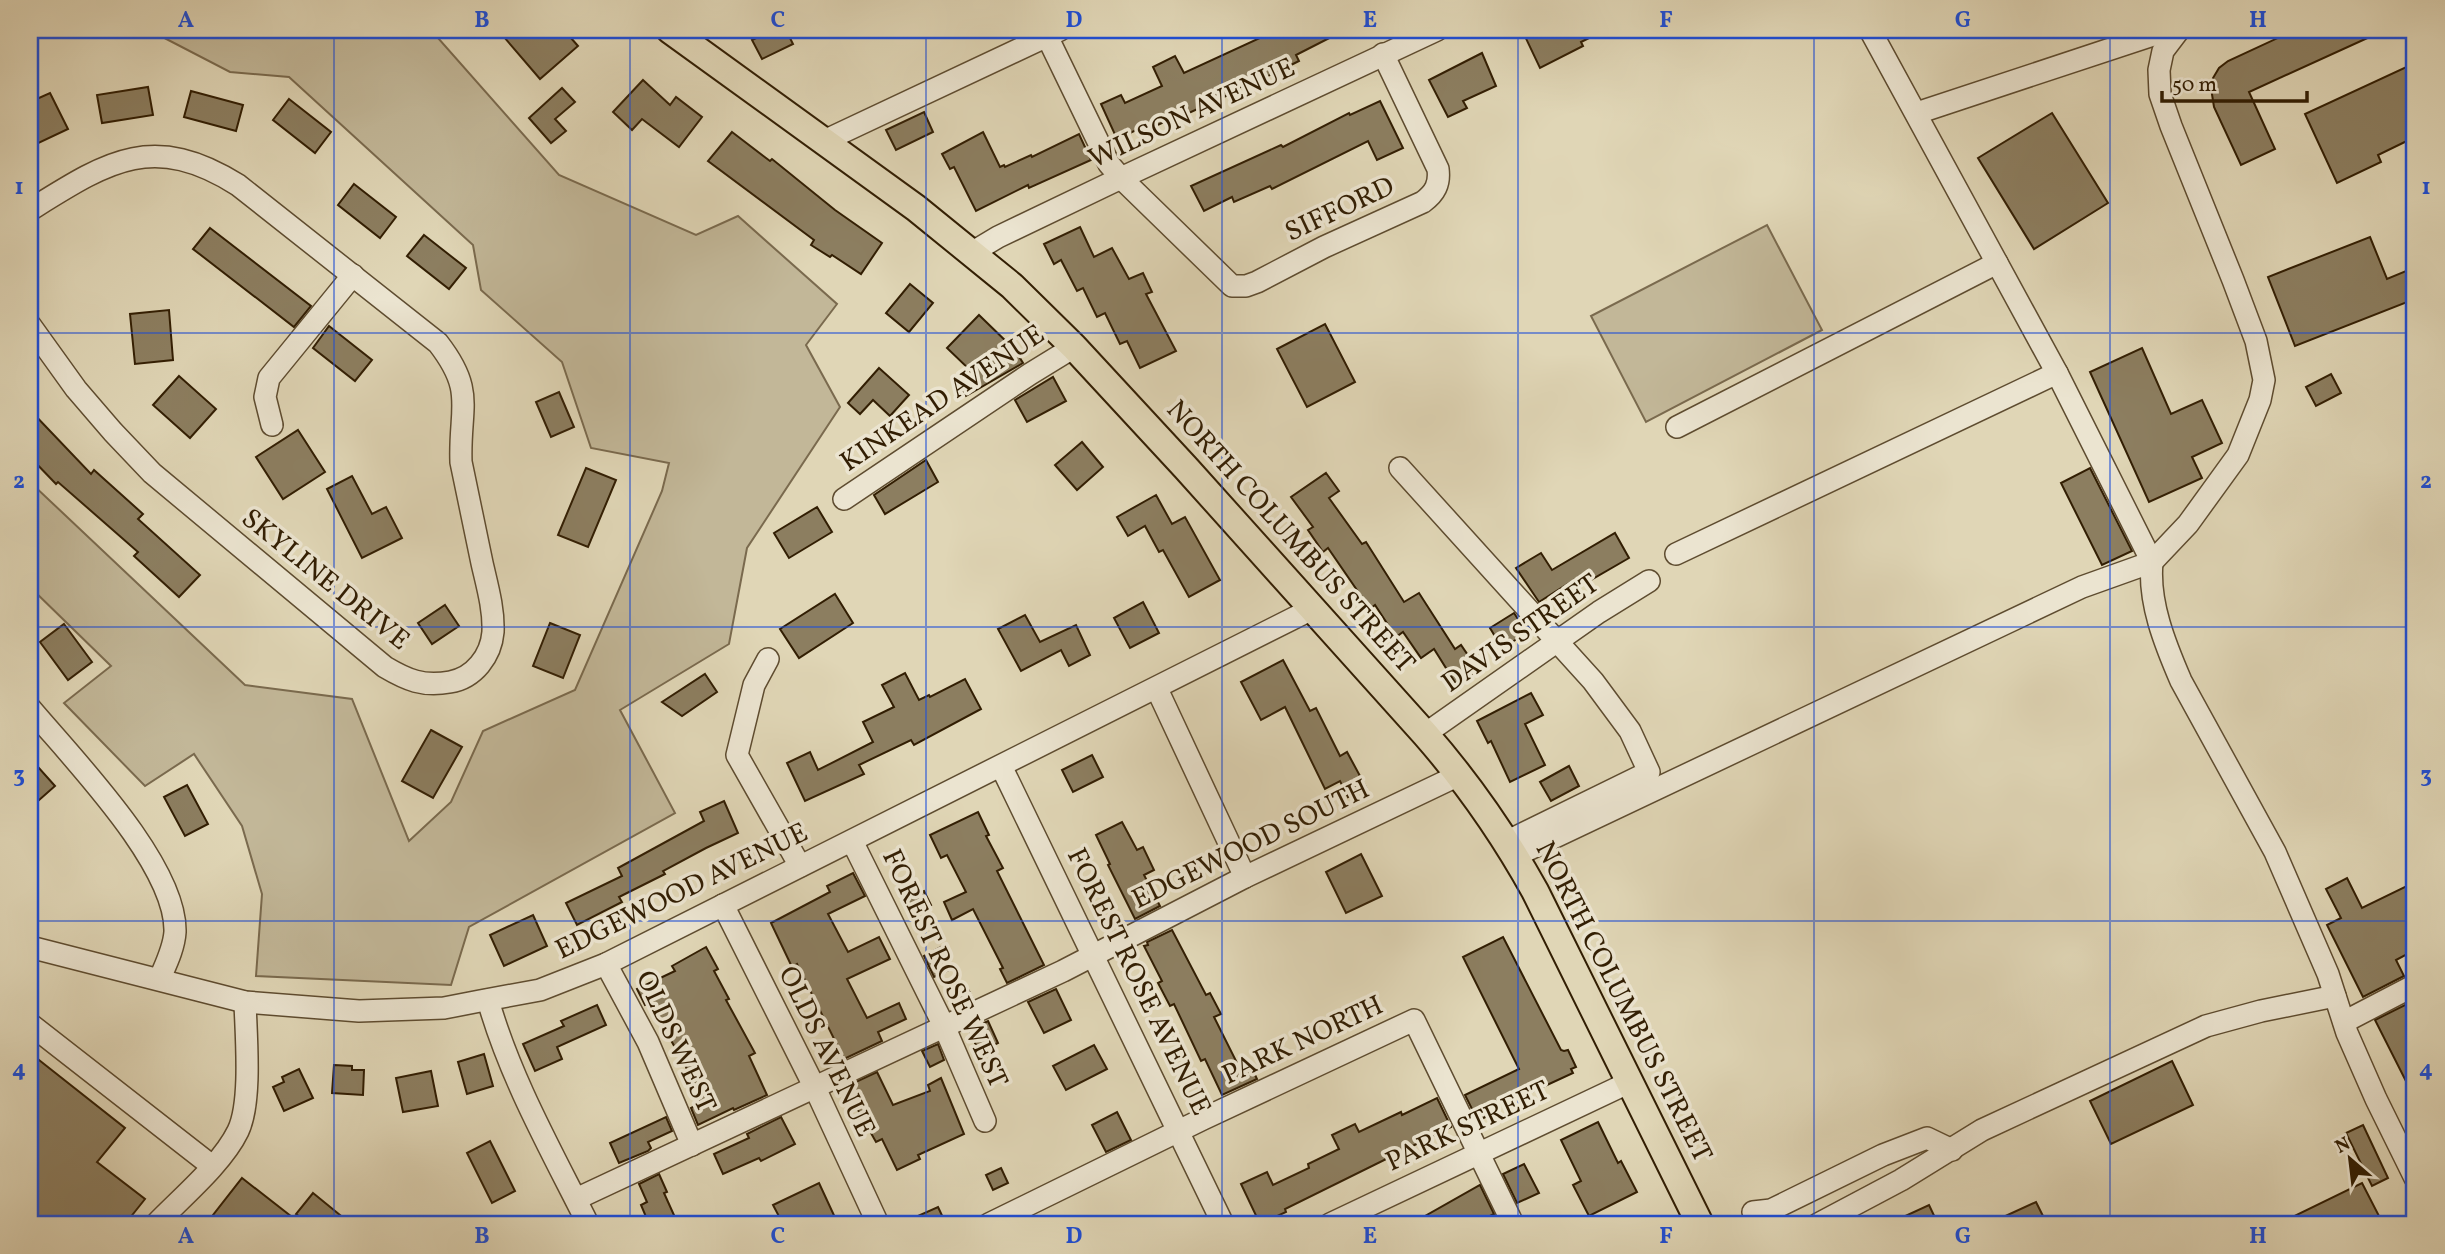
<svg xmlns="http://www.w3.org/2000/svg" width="2445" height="1254" font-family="Vollkorn,serif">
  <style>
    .green { fill: #c2b798; stroke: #7a6a4e; stroke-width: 2 }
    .building { fill: #8c7e60; stroke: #321e03; stroke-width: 2 }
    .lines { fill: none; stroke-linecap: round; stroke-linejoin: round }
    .minor-casing { stroke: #5e4c30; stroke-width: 24 }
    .major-casing { stroke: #321e03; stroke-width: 30 }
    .minor { stroke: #ebe4d0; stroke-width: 21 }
    .major { stroke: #e0d6b6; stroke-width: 26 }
    .grid { fill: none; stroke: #1d4ed8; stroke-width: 2; stroke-opacity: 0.55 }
    .labels { text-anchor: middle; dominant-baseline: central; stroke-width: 7; stroke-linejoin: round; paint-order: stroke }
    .street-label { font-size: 28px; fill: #321e03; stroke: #ebe4d0 }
    .neatline { fill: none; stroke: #1d4ed8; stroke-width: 2.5 }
    .grid-label { font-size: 23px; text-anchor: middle; font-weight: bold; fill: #1d4ed8 }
  </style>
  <rect width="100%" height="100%" fill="#e0d6b6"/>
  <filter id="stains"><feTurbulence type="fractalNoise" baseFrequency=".00286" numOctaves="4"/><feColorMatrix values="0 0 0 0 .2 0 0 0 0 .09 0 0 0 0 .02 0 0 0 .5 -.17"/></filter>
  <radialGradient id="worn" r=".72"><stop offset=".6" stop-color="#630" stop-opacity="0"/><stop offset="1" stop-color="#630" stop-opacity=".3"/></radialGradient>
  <g class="green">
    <polygon points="149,30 431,30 559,175 696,235 738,216 837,304 806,345 840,407 747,548 729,644 620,710 675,813 469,927 451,985 256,976 262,894 242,826 194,754 145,786 64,703 111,666 30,587 30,482 245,685 352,699 409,841 451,802 483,731 575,690 662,491 669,463 591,448 562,362 481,290 473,245 289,77 230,72"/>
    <polygon points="1767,225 1822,330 1646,422 1591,316"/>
  </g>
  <g class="building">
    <polygon points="498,30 564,30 578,46 540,79"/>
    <polygon points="773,30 786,30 793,44 762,59 752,40"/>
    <polygon points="1277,30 1345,30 1296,55 1299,61 1275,73 1236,89 1237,91 1178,118 1177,116 1147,130 1145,126 1117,139 1101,104 1121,95 1125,103 1162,86 1153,67 1175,56 1184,73"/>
    <polygon points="1522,30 1605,30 1581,42 1583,46 1540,68"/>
    <polygon points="2295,30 2385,30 2249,92 2275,149 2241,165 2214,107 2211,88 2213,78 2219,68 2228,61"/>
    <polygon points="1482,53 1496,86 1463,101 1467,108 1448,117 1429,80"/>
    <polygon points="2415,63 2415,137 2378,155 2381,162 2337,183 2305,114"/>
    <polygon points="643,80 670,105 676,97 702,117 679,147 642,119 632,130 613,112"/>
    <polygon points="148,87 153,115 102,123 97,95"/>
    <polygon points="562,88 575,102 555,119 566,131 551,143 529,118"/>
    <polygon points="191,91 243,105 236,131 184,117"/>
    <polygon points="50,93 68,129 30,147 30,102"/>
    <polygon points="289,99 331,132 315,153 273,120"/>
    <polygon points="1380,101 1403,148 1377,160 1368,141 1272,189 1270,186 1234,202 1232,197 1204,211 1191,186 1281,145 1283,147 1349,113 1350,115"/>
    <polygon points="924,112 933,132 896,150 886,130"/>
    <polygon points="2052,113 2108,203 2034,249 1978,158"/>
    <polygon points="732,132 770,161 772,159 835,210 882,243 861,274 832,255 830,257 811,245 814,240 708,161"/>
    <polygon points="983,132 1000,167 1004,165 1005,167 1031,155 1032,157 1079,134 1091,160 1029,188 1028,185 976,211 954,167 950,169 942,154"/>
    <polygon points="354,184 396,217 380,238 338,205"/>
    <polygon points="1080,227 1094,257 1112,248 1129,279 1143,273 1152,292 1146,294 1176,351 1140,368 1127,341 1120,344 1105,313 1097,317 1083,288 1077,291 1061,260 1054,264 1044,244"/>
    <polygon points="210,228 311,306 294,327 193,249"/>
    <polygon points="424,235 466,268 449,289 407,256"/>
    <polygon points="2370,237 2387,279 2406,271 2415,299 2295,346 2268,277"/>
    <polygon points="910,284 933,303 909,332 886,313"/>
    <polygon points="169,310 173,360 135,364 130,314"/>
    <polygon points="979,315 1015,350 1023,363 966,396 956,379 970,370 947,348"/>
    <polygon points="1325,324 1355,382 1307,407 1277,349"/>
    <polygon points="329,326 372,360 355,381 313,348"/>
    <polygon points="2142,348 2171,414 2202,400 2222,443 2192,457 2202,478 2149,502 2090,372"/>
    <polygon points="879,368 909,395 890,416 873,400 860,414 848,403"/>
    <polygon points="2331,374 2341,393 2316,406 2306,387"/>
    <polygon points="179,376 216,409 190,438 153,405"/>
    <polygon points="1053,377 1066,401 1027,422 1015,400"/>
    <polygon points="559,392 574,427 551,437 536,402"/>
    <polygon points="30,410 91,474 94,470 143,514 138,519 200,575 179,597 134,556 138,552 58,482 56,484 30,457"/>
    <polygon points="298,430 325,472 283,499 256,457"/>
    <polygon points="1082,442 1103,467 1077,490 1055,465"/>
    <polygon points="926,460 938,482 885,514 874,495"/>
    <polygon points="586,468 616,480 588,547 558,535"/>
    <polygon points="2090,468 2132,551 2102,565 2061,483"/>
    <polygon points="1326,473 1339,491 1329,498 1362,544 1366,542 1404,602 1419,593 1455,649 1461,645 1478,670 1456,684 1434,649 1421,658 1403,632 1396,637 1375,605 1370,609 1328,548 1323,552 1308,530 1313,527 1291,497"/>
    <polygon points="352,476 372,514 386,507 402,538 362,558 327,489"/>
    <polygon points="1156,495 1172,524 1185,517 1220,580 1189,597 1163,550 1159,552 1145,526 1128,536 1117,517"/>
    <polygon points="817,507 832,532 789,558 774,533"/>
    <polygon points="1615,533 1629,558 1589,581 1585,573 1539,602 1516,568 1541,553 1552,570"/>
    <polygon points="835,594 853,623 799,658 780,629"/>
    <polygon points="1143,602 1159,633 1130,648 1114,618"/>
    <polygon points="445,605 459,626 432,644 418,623"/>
    <polygon points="1514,613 1527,633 1502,648 1490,628"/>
    <polygon points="1025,615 1040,642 1076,625 1090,655 1069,666 1061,650 1021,671 998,629"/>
    <polygon points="550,623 580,635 563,678 533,666"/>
    <polygon points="64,624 92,662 68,680 40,642"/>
    <polygon points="1283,660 1310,711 1316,708 1340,756 1347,752 1366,787 1348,797 1340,781 1325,789 1285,707 1261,720 1241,682"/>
    <polygon points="905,673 919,700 929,695 930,697 965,679 981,709 914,745 911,740 859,765 864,774 805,801 787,763 810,752 818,770 873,742 863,722 894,707 882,685"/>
    <polygon points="705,674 717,692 682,716 662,702"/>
    <polygon points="1531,693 1543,715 1525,724 1545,765 1510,782 1491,741 1488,743 1477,721"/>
    <polygon points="431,730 462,747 433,798 402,781"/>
    <polygon points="1092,755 1103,777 1073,792 1062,770"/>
    <polygon points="30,758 55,786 30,808"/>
    <polygon points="1569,766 1579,786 1551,801 1540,782"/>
    <polygon points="187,785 208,824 185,836 164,797"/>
    <polygon points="724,801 738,833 706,848 663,871 665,874 619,897 622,902 577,925 566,903 622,876 618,868 704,821 700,812"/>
    <polygon points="978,812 989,835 986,836 1003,868 997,871 1044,965 1007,983 1000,969 1003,968 973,909 952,920 944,902 966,892 947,855 941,858 930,835"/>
    <polygon points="1122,822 1137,850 1143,847 1154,870 1144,875 1160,906 1135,919 1108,865 1110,864 1096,835"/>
    <polygon points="1361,854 1382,896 1346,913 1326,872"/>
    <polygon points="853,873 865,896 828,914 848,952 879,937 890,959 847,979 867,1018 899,1003 906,1019 878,1032 882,1041 844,1059 797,964 792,967 771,923 830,892 827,886"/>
    <polygon points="2347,878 2362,908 2415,882 2415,950 2396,960 2404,976 2363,997 2327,925 2341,918 2326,889"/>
    <polygon points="924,891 931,905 912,914 906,899"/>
    <polygon points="533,915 547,946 504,966 490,935"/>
    <polygon points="1172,930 1206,995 1210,993 1221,1014 1214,1017 1238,1065 1248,1060 1257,1079 1222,1095 1205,1059 1201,1061 1174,1004 1170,1006 1158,983 1162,981 1144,946 1148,945 1147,942"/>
    <polygon points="1503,937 1561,1050 1564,1051 1568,1050 1576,1067 1571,1069 1573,1073 1534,1091 1533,1087 1494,1105 1497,1111 1478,1121 1465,1095 1519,1069 1463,957"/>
    <polygon points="706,947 718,969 714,971 729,999 726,1000 755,1053 749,1056 767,1095 734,1110 733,1108 698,1125 691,1108 701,1103 686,1067 650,1003 645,1005 637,989 675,971 672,966"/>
    <polygon points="941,947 951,969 934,977 924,956"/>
    <polygon points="967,987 973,999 958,1006 953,994"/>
    <polygon points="1056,989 1071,1020 1044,1033 1028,1002"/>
    <polygon points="2415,1000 2415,1099 2375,1020"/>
    <polygon points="597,1005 606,1025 557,1047 562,1059 535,1071 523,1044 564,1026 561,1021"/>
    <polygon points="988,1021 998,1043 979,1052 969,1030"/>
    <polygon points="938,1044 944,1060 930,1067 922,1051"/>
    <polygon points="1094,1045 1107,1069 1066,1090 1053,1066"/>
    <polygon points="484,1054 493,1086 467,1094 458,1062"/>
    <polygon points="39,1060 125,1128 97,1162 145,1199 125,1224 30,1224 30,1072"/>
    <polygon points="2172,1061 2193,1105 2111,1144 2090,1101"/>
    <polygon points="334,1065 352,1066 352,1070 364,1070 363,1095 332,1093"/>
    <polygon points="299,1069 313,1098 284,1111 273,1087 284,1082 282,1077"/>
    <polygon points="431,1071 438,1106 403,1112 396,1078"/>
    <polygon points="877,1072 893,1105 930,1091 928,1085 941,1078 964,1134 918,1155 920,1159 897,1170 882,1139 876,1142 845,1087"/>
    <polygon points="1437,1098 1451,1127 1285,1209 1286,1212 1260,1224 1241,1184 1267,1172 1273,1185 1309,1168 1308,1164 1339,1149 1332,1135 1355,1124 1359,1132 1401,1112 1402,1115"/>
    <polygon points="1117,1112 1131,1140 1106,1152 1092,1125"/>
    <polygon points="666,1117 672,1131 648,1142 651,1148 648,1151 619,1163 610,1143"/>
    <polygon points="781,1117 795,1144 761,1161 759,1158 723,1174 714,1154 749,1138 747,1134"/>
    <polygon points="1598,1122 1618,1163 1621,1161 1637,1192 1589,1216 1573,1185 1581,1181 1561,1140"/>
    <polygon points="2363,1125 2388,1178 2372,1186 2346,1133"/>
    <polygon points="490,1141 515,1191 492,1203 467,1153"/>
    <polygon points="1524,1164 1539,1193 1517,1203 1503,1174"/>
    <polygon points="1001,1168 1008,1183 993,1190 986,1175"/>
    <polygon points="659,1174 667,1192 664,1193 678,1224 649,1224 641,1205 647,1202 639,1184"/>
    <polygon points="242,1178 301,1224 206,1224"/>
    <polygon points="819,1183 838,1224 783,1224 773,1205"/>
    <polygon points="2362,1183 2379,1216 2363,1224 2278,1224"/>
    <polygon points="1480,1185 1494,1214 1474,1224 1411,1224"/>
    <polygon points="313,1193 351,1224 309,1224 296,1214"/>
    <polygon points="2036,1202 2047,1224 1988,1224"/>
    <polygon points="1929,1205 1938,1224 1888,1224"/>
    <polygon points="938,1207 946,1224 900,1224"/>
  </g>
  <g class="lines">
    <defs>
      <g id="minor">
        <path d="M 1044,30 L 1109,164 L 1121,178 L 1232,286 L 1246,286 L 1257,282 L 1324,247 L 1423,202 C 1435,193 1440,184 1438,169 L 1383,54"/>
        <path d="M 1870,30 L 2057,373 L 2152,562 C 2148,602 2165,644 2181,681 L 2275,852 L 2328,974 L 2347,1033 L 2376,1099 L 2415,1178"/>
        <polyline points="1917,113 2168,30"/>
        <polyline points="824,141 1060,30"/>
        <path d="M 30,210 C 107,162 152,131 238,185 L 438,343 C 476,392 459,407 461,462 C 468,496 475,529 482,563 C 487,585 494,609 493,632 C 491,656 474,678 450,682 C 423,687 407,680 385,667 L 152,473 L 113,432 L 76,389 L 30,325"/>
        <polyline points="973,252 998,237 1121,178 1437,30"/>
        <polyline points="272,425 265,397 269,378 353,275"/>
        <polyline points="1677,427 1997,263"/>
        <polyline points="1400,468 1593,681 1630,731 1649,772 1506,842"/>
        <polyline points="844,499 1030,374 1074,347"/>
        <polyline points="1676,554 2057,373"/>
        <polyline points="768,659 754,685 737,755 800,866"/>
        <polyline points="1157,689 1245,877"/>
        <path d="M 30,708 C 72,758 177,865 175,932 C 174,948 166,964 160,978"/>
        <polyline points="1425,734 1599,612 1649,581"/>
        <polyline points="1001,766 1223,1224"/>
        <polyline points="852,841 944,1026 985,1121"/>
        <polyline points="1515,856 2082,587 2152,562 2188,524 2238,455 2260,400 2264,380 2256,341 2233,280 2171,126 2160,94 2159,70 2163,51 2179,30"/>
        <polyline points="723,905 815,1088 878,1224"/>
        <polyline points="30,947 245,1002 359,1011 444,1008 480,1001 540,990 606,964 1312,609"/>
        <polyline points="606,964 648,1042 692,1145"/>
        <path d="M 488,1000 C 510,1078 552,1152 588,1224"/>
        <polyline points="2344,1022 2415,985"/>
        <polyline points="30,1024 212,1166"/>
        <polyline points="576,1199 1063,971 1245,877 1459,775"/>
        <polyline points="1753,1212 1771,1210 1883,1155 1927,1138 1952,1150"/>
        <path d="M 156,1224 C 182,1197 222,1164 238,1131 C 252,1102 246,1035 245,1002"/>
        <polyline points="989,1224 1203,1119 1414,1020 1513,1224"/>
        <polyline points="1330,1224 1630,1082"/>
        <polyline points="1818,1224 1901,1180 1982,1130 2206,1026 2261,1011 2335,996"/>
      </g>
      <path id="major" d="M 670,30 L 916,208 L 1012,286 L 1074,347 L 1186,468 L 1425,734 C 1467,782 1504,835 1535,891 L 1700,1224"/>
    </defs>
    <use href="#minor" class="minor-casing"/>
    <use href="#major" class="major-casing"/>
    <use href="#minor" class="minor"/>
    <use href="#major" class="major"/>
  </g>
  <path class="grid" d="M 334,30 L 334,1224M 630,30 L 630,1224M 926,30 L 926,1224M 1222,30 L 1222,1224M 1518,30 L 1518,1224M 1814,30 L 1814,1224M 2110,30 L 2110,1224M 30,333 L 2415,333M 30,627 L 2415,627M 30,921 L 2415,921"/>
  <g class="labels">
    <g class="street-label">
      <text transform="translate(1192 114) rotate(-25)">WILSON AVENUE</text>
      <text transform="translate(1340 210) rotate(-25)">SIFFORD</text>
      <text transform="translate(943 399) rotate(-34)">KINKEAD AVENUE</text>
      <text transform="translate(1290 537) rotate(48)">NORTH COLUMBUS STREET</text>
      <text transform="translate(325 580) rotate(39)">SKYLINE DRIVE</text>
      <text transform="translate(1521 634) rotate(-35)">DAVIS STREET</text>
      <text transform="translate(1251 845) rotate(-26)">EDGEWOOD SOUTH</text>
      <text transform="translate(682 892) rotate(-26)">EDGEWOOD AVENUE</text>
      <text transform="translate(944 969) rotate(65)">FOREST ROSE WEST</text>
      <text transform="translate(1138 982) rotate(64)">FOREST ROSE AVENUE</text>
      <text transform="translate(1623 1002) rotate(63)">NORTH COLUMBUS STREET</text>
      <text transform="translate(1303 1041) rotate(-25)">PARK NORTH</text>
      <text transform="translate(675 1042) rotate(65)">OLDS WEST</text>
      <text transform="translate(826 1052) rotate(64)">OLDS AVENUE</text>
      <text transform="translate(1468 1127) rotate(-25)">PARK STREET</text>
    </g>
  </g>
  <rect width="2445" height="1254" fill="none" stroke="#e0d6b6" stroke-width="77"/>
  <g transform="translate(2350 1159) rotate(332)" stroke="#ebe4d0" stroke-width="5" paint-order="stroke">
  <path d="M0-5L12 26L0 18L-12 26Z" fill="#321e03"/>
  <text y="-10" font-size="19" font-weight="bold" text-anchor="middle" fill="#321e03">N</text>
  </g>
  <path d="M2162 91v10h145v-10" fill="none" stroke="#321e03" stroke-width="3.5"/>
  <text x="2172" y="91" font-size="21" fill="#321e03" stroke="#ebe4d0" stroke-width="5" paint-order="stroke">50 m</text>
  <rect x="38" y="38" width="2368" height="1178" class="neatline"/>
  <g class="grid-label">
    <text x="186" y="27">A</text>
    <text x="482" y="27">B</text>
    <text x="778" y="27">C</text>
    <text x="1074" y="27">D</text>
    <text x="1370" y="27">E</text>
    <text x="1666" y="27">F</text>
    <text x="1963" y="27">G</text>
    <text x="2258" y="27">H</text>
    <text x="19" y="194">1</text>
    <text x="2426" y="194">1</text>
    <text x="19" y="488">2</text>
    <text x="2426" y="488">2</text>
    <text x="19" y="782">3</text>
    <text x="2426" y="782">3</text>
    <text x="19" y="1076">4</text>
    <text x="2426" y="1076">4</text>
    <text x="186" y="1243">A</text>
    <text x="482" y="1243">B</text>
    <text x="778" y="1243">C</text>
    <text x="1074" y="1243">D</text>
    <text x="1370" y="1243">E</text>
    <text x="1666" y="1243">F</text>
    <text x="1963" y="1243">G</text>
    <text x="2258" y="1243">H</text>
  </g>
  <rect width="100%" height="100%" filter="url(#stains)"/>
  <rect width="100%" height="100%" fill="url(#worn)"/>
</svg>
